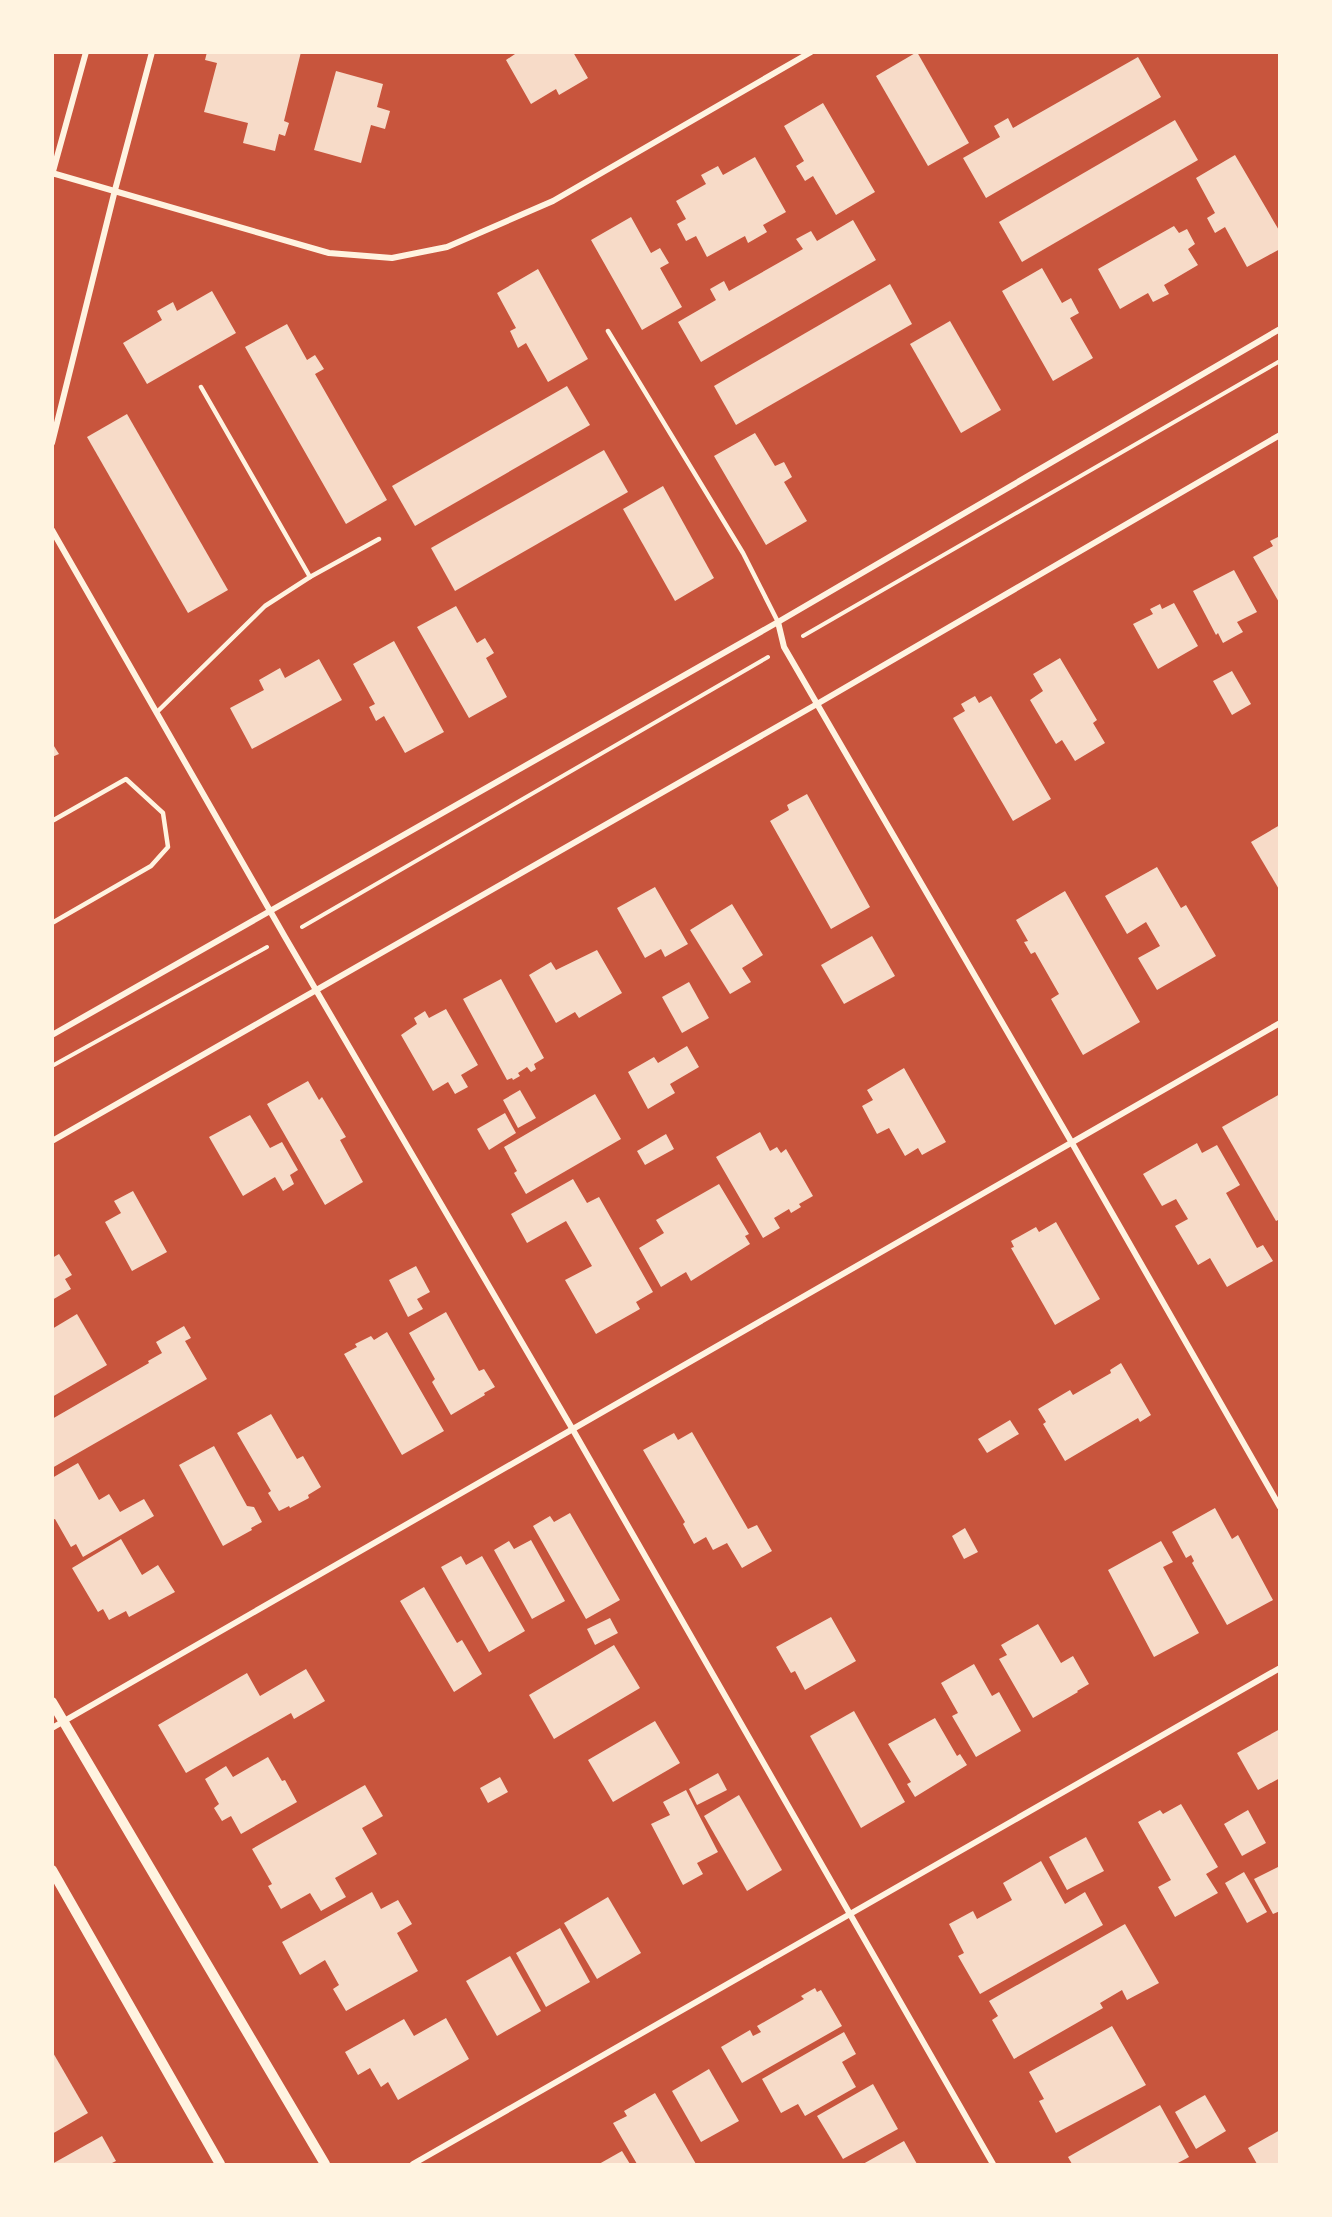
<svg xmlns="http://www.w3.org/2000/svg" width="1332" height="2217" font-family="Jost,sans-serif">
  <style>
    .building { fill: #f7dbc8 }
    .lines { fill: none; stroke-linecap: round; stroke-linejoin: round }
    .path { stroke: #fff3e0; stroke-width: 4 }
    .service { stroke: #fff3e0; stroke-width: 4.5 }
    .minor { stroke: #fff3e0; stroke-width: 6 }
    .tertiary { stroke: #fff3e0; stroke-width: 10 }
  </style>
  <rect width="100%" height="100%" fill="#c8553d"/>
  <g class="building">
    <polygon points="207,52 301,52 284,121 289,123 285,136 279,134 275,151 243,143 248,123 204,112 217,63 205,60"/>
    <polygon points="518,52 573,52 588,78 559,95 556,89 531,104 506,60"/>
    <polygon points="917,52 969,143 928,166 876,76"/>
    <polygon points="1138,57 1161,97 986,198 963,158 1000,137 994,126 1008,118 1013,128"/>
    <polygon points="336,71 383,84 377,107 390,111 385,129 371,125 361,163 314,150"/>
    <polygon points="823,103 875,192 836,215 813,176 805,181 796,166 804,161 784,126"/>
    <polygon points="1175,120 1198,160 1022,262 999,222"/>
    <polygon points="1235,155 1280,232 1280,249 1247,267 1225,227 1215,233 1207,218 1215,213 1196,178"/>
    <polygon points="755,157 786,212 763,225 767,232 748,243 745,236 707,257 696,236 686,241 677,224 686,219 676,201 706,184 701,175 718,166 723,175"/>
    <polygon points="631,217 651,253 660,248 669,263 660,268 682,307 642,330 591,240"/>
    <polygon points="853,220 876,260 701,362 678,322 716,300 710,289 724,281 729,291 803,249 796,239 811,231 817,241"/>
    <polygon points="1174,226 1179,233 1187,229 1195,244 1188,249 1198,265 1164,285 1169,294 1153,302 1148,293 1120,309 1098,269"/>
    <polygon points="1042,268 1062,303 1071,298 1079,313 1070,318 1093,358 1053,381 1002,291"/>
    <polygon points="538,269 588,359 548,382 526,343 518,348 510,331 516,328 497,293"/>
    <polygon points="890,284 912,324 736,425 714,386"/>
    <polygon points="212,291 236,333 147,384 123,343 162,320 157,311 173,302 177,311"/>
    <polygon points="950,321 1001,410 961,433 910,344"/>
    <polygon points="287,324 307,360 315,355 324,369 315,374 387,500 346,524 245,347"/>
    <polygon points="567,386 590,425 415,526 392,486"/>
    <polygon points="127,414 228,590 188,613 87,437"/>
    <polygon points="755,433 775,466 784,462 792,477 784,482 807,521 766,545 714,456"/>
    <polygon points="604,450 628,492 455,591 431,548"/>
    <polygon points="663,486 714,578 675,601 623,509"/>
    <polygon points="1278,537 1280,540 1280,604 1253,557 1273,546 1270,541"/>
    <polygon points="1234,570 1257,612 1237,622 1243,632 1223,643 1218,633 1216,635 1193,591"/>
    <polygon points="1174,603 1198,646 1158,669 1133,624 1153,614 1150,609 1160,604 1162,609"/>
    <polygon points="456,606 477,643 485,638 494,653 486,658 507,697 469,718 417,627"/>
    <polygon points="394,641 444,732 405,753 384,716 376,721 369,707 375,704 353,664"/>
    <polygon points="1060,658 1097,720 1093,723 1105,743 1075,761 1062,740 1056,744 1030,700 1043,691 1033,674"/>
    <polygon points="319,659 342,700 252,749 230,708 264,690 259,680 280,668 285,678"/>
    <polygon points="1232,671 1251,704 1232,715 1213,681"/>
    <polygon points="975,696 979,703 991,696 1051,799 1013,821 953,718 965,711 961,704"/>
    <polygon points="52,743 59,754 52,757"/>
    <polygon points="807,794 870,907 831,929 770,821 789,810 787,805"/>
    <polygon points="1280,825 1280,891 1251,842"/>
    <polygon points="1157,867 1181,908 1186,905 1216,956 1157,990 1138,958 1160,946 1146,922 1127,934 1105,896"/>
    <polygon points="655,887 688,944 665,957 661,949 645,958 617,908"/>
    <polygon points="1065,891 1140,1022 1083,1055 1051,999 1059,994 1035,952 1031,954 1024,942 1028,941 1016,920"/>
    <polygon points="732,904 763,955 742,968 751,982 730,994 690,930"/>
    <polygon points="872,936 895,976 844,1004 821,965"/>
    <polygon points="597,950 622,993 579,1018 575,1012 556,1023 529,975 551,962 556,970"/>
    <polygon points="501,979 544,1058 534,1064 536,1069 531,1072 527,1067 518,1073 520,1076 513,1080 512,1078 507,1080 463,999"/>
    <polygon points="689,982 709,1018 682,1033 662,997"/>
    <polygon points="446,1009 478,1065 461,1075 468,1087 455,1094 448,1082 433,1091 401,1035 417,1024 414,1018 425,1011 429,1018"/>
    <polygon points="687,1046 699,1067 670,1084 675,1093 648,1109 628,1072 654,1057 658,1063"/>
    <polygon points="904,1068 946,1142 922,1155 918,1148 905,1156 889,1128 877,1134 862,1106 873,1100 867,1090"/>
    <polygon points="308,1081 319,1100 322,1097 346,1137 340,1140 363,1182 325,1205 267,1104"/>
    <polygon points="520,1090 536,1118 518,1128 503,1100"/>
    <polygon points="595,1094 621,1139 526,1194 514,1173 517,1171 504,1147"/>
    <polygon points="1280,1094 1280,1219 1276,1221 1222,1127"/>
    <polygon points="505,1113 516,1133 489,1150 477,1129"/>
    <polygon points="250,1115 270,1148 282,1142 298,1170 290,1175 294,1184 283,1191 275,1177 243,1196 209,1137"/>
    <polygon points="760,1132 770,1151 777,1147 781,1153 786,1149 813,1196 799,1204 801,1207 791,1213 789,1209 774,1218 780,1228 763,1238 716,1157"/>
    <polygon points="666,1134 674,1149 645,1165 637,1151"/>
    <polygon points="1197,1143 1202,1153 1217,1145 1240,1185 1226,1193 1257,1248 1263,1245 1273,1261 1227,1287 1210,1258 1198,1265 1175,1226 1188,1219 1176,1199 1162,1206 1143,1174"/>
    <polygon points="573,1179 587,1203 599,1197 653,1292 636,1302 640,1309 596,1334 565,1280 592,1266 566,1221 527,1243 511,1214"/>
    <polygon points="719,1184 749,1234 745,1236 750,1244 691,1281 686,1272 661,1287 639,1248 664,1233 656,1220"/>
    <polygon points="133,1191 167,1252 132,1271 105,1222 121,1213 114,1201"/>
    <polygon points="1056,1222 1100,1299 1055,1325 1011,1248 1014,1247 1011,1241 1036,1227 1039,1232"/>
    <polygon points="59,1254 72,1275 65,1279 71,1289 52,1300 52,1258"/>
    <polygon points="416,1266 430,1292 417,1299 423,1309 408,1317 389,1280"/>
    <polygon points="446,1312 479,1371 484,1369 495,1387 484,1393 485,1395 451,1415 432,1382 435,1379 409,1333"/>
    <polygon points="77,1314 107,1365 52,1397 52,1329"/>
    <polygon points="184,1326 191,1338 185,1341 207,1379 52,1468 52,1419 149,1363 148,1361 162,1353 156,1342"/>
    <polygon points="387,1332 444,1431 402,1455 344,1354 357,1347 355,1344 371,1336 374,1340"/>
    <polygon points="1121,1363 1151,1415 1140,1422 1138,1418 1065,1461 1043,1424 1046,1422 1038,1409 1070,1390 1073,1395 1111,1373 1110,1370"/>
    <polygon points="271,1414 297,1459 303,1456 321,1487 308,1495 309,1498 290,1508 289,1506 279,1511 268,1493 271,1491 237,1433"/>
    <polygon points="1010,1420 1019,1434 987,1453 978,1439"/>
    <polygon points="692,1432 748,1529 757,1525 772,1551 742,1568 727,1543 713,1550 706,1537 694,1544 683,1524 685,1522 643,1450 674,1433 678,1440"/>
    <polygon points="214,1446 247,1506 254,1507 262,1522 251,1528 252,1530 223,1546 179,1465"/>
    <polygon points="78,1463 99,1500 109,1494 120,1512 144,1499 154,1516 83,1557 76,1544 71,1547 55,1519 52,1520 52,1478"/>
    <polygon points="1215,1508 1232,1539 1238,1535 1273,1600 1227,1625 1192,1563 1194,1561 1191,1555 1186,1558 1172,1532"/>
    <polygon points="570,1513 620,1600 586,1619 533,1526 550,1516 554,1522"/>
    <polygon points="965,1528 978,1552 964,1559 952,1536"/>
    <polygon points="121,1539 142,1575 158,1565 175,1592 129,1617 126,1611 109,1620 103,1609 98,1612 72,1568"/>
    <polygon points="531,1540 565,1601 532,1619 494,1550 509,1541 514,1549"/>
    <polygon points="1161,1541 1173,1562 1163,1567 1199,1633 1154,1657 1108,1570"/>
    <polygon points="461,1556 466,1565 482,1556 525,1631 489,1652 441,1567"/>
    <polygon points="424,1587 457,1643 462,1640 482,1674 454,1692 400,1601"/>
    <polygon points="831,1617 856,1661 805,1690 795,1671 791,1673 776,1647"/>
    <polygon points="610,1618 618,1633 595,1645 587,1629"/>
    <polygon points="1038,1624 1061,1663 1073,1656 1089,1684 1077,1691 1078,1692 1033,1718 999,1659 1007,1655 1001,1645"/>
    <polygon points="614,1645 640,1688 554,1739 529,1695"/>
    <polygon points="974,1664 992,1696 999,1692 1021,1731 976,1757 952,1716 958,1713 941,1683"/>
    <polygon points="306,1669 325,1701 294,1719 291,1713 186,1773 158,1725 247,1673 260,1696"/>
    <polygon points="854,1711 905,1802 861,1828 810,1736"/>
    <polygon points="935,1718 957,1756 960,1754 967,1765 915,1797 907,1784 911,1782 888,1744"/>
    <polygon points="655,1721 680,1763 613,1802 588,1760"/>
    <polygon points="1280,1729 1280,1778 1258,1790 1237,1753"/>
    <polygon points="268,1757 282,1781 285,1780 297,1802 241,1834 231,1816 222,1821 214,1808 219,1804 205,1779 226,1766 233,1777"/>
    <polygon points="718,1773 727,1790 697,1805 689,1789"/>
    <polygon points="500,1777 508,1792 488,1803 480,1788"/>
    <polygon points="365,1785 383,1816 362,1828 377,1854 335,1878 346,1897 321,1911 310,1893 281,1909 268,1886 272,1884 252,1849"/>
    <polygon points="686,1790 718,1852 697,1863 703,1874 683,1885 651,1824 670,1815 663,1802"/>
    <polygon points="739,1795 782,1870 747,1891 704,1816"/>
    <polygon points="1181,1804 1218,1867 1206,1874 1218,1893 1175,1917 1158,1887 1171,1880 1138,1822 1160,1810 1163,1814"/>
    <polygon points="1248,1810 1266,1843 1242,1856 1224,1824"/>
    <polygon points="1086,1837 1104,1871 1067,1890 1049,1857"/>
    <polygon points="1041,1861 1065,1904 1085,1892 1103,1925 980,1994 958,1956 964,1953 949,1924 973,1911 977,1919 1012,1900 1003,1883"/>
    <polygon points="1280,1866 1280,1911 1273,1914 1254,1879"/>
    <polygon points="1244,1872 1267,1912 1247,1923 1225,1883"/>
    <polygon points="372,1892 381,1909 398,1900 412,1924 397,1933 418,1971 346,2011 333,1989 339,1985 325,1960 300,1975 282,1942"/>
    <polygon points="608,1897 641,1953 597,1979 564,1923"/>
    <polygon points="1125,1924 1159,1983 1127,2000 1122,1990 1100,2003 1103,2008 1014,2059 992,2020 998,2016 989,2001"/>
    <polygon points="560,1928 590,1982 546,2007 516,1953"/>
    <polygon points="510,1956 541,2011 497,2036 466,1981"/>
    <polygon points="815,1988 817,1992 821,1990 842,2026 742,2083 721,2047 750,2030 753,2036 761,2032 757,2026 804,1999 801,1996"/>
    <polygon points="446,2018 469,2059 398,2100 388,2082 381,2087 370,2068 358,2075 345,2052 404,2019 414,2036"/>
    <polygon points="1112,2026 1146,2085 1056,2133 1039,2101 1044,2099 1029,2072"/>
    <polygon points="844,2032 856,2054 842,2062 856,2087 805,2116 798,2104 781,2113 762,2079"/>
    <polygon points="52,2051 88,2113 52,2134"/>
    <polygon points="709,2069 739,2121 701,2142 672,2091"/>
    <polygon points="873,2084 898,2129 843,2159 817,2116"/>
    <polygon points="655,2093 696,2164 637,2164 613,2123 627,2116 624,2111"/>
    <polygon points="1205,2095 1226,2131 1196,2149 1175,2112"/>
    <polygon points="1160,2105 1189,2157 1176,2164 1072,2164 1068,2157"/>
    <polygon points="1280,2130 1280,2164 1257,2164 1248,2148"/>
    <polygon points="102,2136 116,2161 110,2164 52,2164"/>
    <polygon points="904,2141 917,2164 863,2164"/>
    <polygon points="622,2151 630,2164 599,2164"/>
  </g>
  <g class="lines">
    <g class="path">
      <polyline points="803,636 1280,361"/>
      <polyline points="302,927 768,657"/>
      <polyline points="52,1066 267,947"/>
    </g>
    <g class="service">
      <polyline points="608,331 743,553 778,622"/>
      <polyline points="201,387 310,577"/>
      <polyline points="157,712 265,606 310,577 379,539"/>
      <polyline points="52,821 126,779 163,813 168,847 151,866 52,923"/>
    </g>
    <g class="minor">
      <polyline points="52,173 329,253 392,258 447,247 553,201 811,52"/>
      <polyline points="52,175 86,52"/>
      <polyline points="52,443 115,190 152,52"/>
      <polyline points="52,530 285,937 573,1430 993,2164"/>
      <polyline points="778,622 784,647 1072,1143 1280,1507"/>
      <polyline points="52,1035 778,622 1280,329"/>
      <polyline points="52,1141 817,704 1280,435"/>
      <polyline points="52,1728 1280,1023"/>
      <polyline points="413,2164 1280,1668"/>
    </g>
    <g class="tertiary">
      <polyline points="52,1702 325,2164"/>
      <polyline points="52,1870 220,2164"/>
    </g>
  </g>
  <rect width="1332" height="2217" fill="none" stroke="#fff3e0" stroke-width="108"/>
</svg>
